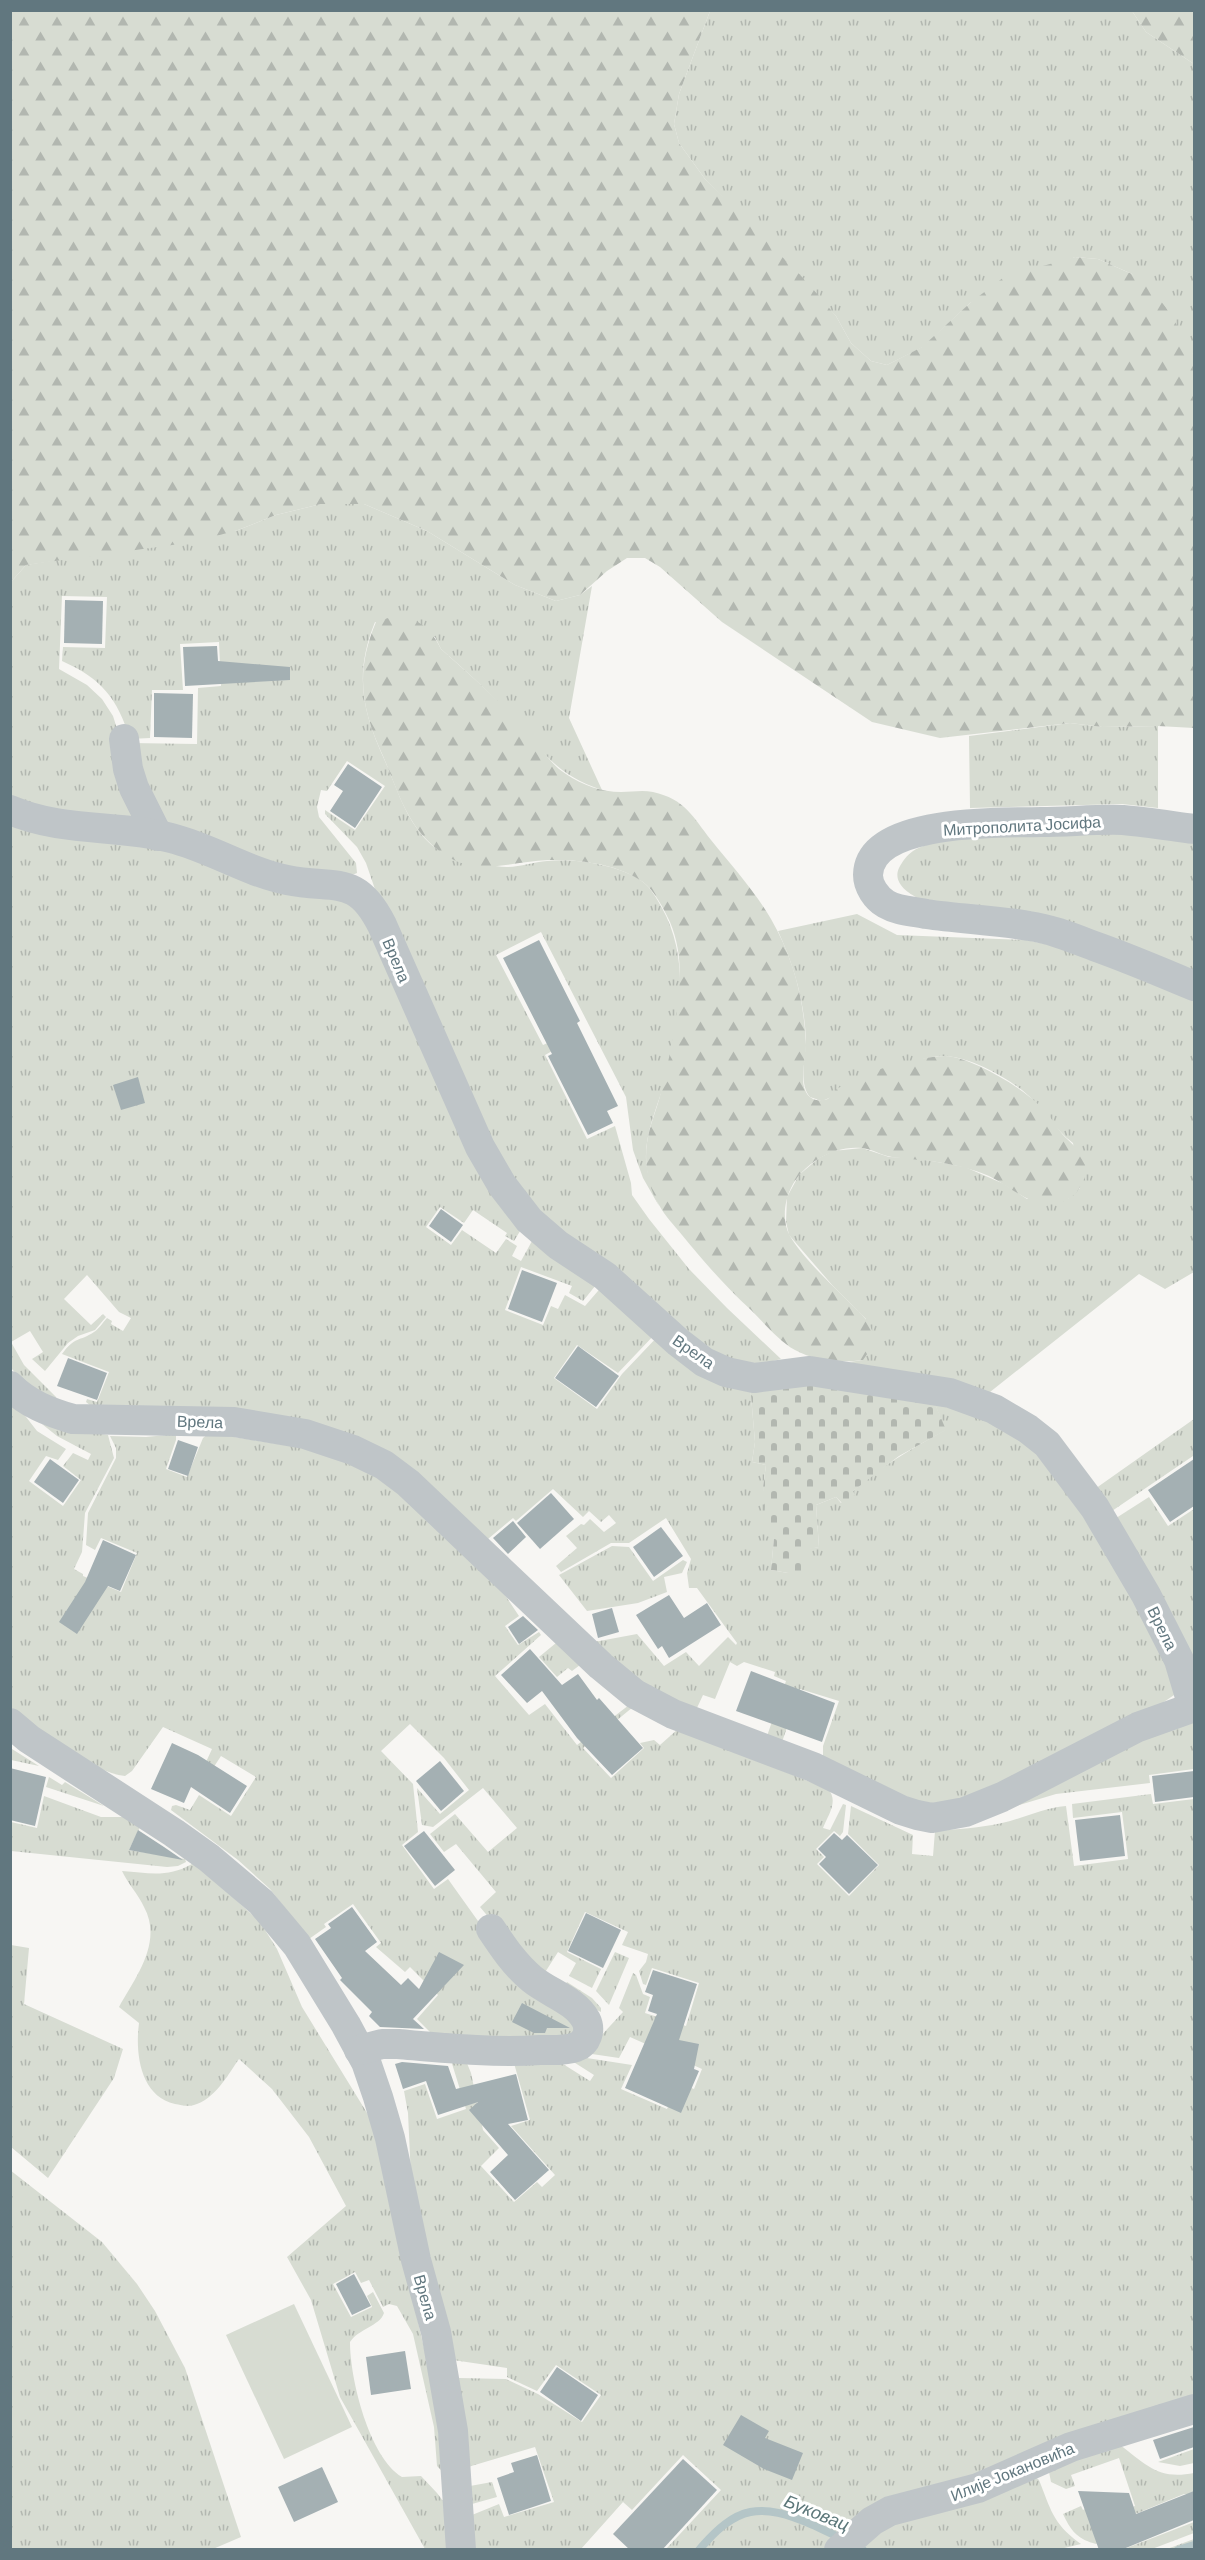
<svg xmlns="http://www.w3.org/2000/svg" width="1205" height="2560" font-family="Barlow,sans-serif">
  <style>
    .grass { fill: url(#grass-tufts) }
    .forest { fill: url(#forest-firs) }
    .cemetery { fill: url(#cemetery-stones) }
    .park { fill: #d7dcd2 }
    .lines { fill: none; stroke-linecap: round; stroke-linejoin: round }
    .stream { stroke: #b4c5c7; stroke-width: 8 }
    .building { fill: #a4b0b3 }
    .minor { stroke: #bfc5c8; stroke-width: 30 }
    .labels { text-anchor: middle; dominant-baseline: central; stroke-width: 6; stroke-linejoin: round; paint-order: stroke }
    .street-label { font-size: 16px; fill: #61777f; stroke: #fff }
    .water-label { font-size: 18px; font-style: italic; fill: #5c777a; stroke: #fff }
  </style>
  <defs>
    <pattern id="grass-tufts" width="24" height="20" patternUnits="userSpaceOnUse" patternTransform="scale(1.5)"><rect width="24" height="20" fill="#d7dcd2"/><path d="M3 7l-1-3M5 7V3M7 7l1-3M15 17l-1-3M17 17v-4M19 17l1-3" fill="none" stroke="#b2b7b0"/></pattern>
    <pattern id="forest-firs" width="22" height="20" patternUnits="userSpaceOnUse" patternTransform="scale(1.5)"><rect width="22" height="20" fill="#d7dcd2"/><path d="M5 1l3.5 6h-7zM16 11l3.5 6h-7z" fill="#b2b7b0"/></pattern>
    <pattern id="cemetery-stones" width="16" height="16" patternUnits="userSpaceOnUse" patternTransform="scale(1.5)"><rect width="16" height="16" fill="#d7dcd2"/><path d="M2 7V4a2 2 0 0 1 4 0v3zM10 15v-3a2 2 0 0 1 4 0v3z" fill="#b2b7b0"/></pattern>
  </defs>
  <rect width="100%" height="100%" fill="#f7f6f3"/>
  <g class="grass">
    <polygon points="710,11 1132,11 1146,32 1194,64 1194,356 1132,274 1098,259 1075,257 970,303 923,347 887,365 871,361 851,343 836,316 705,179 679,143 674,124 679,94"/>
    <path d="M 321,504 L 364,504 L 427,531 L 515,585 L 556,601 L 580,595 L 592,586 L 569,718 L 602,790 C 551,773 542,748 508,712 C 487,690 464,669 441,649 L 435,637 L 375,622 C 354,674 362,711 385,761 C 395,784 403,810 418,830 C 436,855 456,860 484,864 C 491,865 500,867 507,867 C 520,867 534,862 547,861 C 574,858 621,865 643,882 C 651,888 657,899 662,908 C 692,962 679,1027 664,1084 C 657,1107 645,1134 646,1159 C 647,1175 653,1192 659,1206 L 643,1178 L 633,1150 L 626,1097 L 541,932 L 496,955 L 543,1045 L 559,1038 L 563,1045 L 545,1055 L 587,1139 L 615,1126 L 631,1183 L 632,1195 L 649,1219 L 689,1269 L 727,1308 L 781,1359 L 757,1365 L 735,1361 L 712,1352 L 561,1232 L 506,1178 L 378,898 L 366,863 L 357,847 L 325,814 L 325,810 L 355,830 L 385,786 L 347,761 L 327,791 L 321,790 L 317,807 L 319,817 L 356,863 L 357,873 C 327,890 201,841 164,830 L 130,743 L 197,744 L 198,688 L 221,686 L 219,642 L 180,644 L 183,690 L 152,690 L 150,738 L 130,739 C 117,698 102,679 62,661 L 63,647 L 105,648 L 107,597 L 62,596 L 59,669 L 87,685 L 102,699 L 113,716 L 147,822 L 11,804 L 11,582 L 26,565 L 238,530 L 276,515 Z"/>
    <polygon points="1070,723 1102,727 1158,726 1158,808 1122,804 970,808 969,736"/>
    <path d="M 11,819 L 142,840 L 352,896 L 525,1223 L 514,1241 L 505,1236 L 507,1233 L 473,1210 L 464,1223 L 440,1207 L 426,1227 L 451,1245 L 462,1230 L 496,1253 L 506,1239 L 517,1246 L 512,1256 L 521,1261 L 532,1241 L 600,1280 L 583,1301 L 569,1293 L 572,1286 L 521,1267 L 505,1310 L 543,1325 L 551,1306 L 558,1309 L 565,1295 L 585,1306 L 604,1284 L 657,1332 L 618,1373 L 577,1345 L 554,1378 L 597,1409 L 622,1374 L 660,1334 L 750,1384 L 755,1442 L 752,1462 L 766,1465 L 763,1487 L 774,1538 L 771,1570 L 788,1573 L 805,1549 L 819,1547 L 816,1505 L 836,1497 L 841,1503 C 870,1472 908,1451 945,1430 L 933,1399 L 1032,1438 L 1136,1592 L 1177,1693 L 1158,1706 L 1001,1784 L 945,1805 L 911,1801 L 823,1757 L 823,1746 L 839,1701 L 800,1689 L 782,1742 L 767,1736 L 786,1681 L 774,1676 L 775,1672 L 744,1662 L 737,1666 L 730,1662 L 715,1699 L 703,1695 L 696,1710 L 644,1685 L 594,1642 L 637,1634 L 664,1666 L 686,1652 L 699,1666 L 728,1637 L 736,1645 L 737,1643 L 697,1588 L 689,1588 L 687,1573 L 691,1559 L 666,1518 L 629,1543 L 611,1543 L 561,1572 L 556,1566 L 577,1548 L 566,1536 L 581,1524 L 584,1525 L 590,1519 L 604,1532 L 616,1523 L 609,1515 L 601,1522 L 589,1511 L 583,1517 L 553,1489 L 516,1521 L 513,1518 L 488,1539 L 390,1454 L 91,1406 L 86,1402 L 87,1399 L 97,1402 L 109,1372 L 62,1354 C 75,1336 79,1342 94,1332 C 99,1329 103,1322 107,1318 L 112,1321 L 111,1324 L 123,1331 L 131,1318 L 119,1312 L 87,1275 L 64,1299 L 91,1325 L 103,1314 L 106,1317 L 95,1330 L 78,1336 L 68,1343 L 45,1371 L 32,1359 L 43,1352 L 30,1331 L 11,1342 L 24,1365 L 56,1397 L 57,1402 L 22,1380 L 11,1368 Z"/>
    <path d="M 1101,831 L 1194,843 L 1194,973 L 920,899 C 909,894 892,883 899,868 C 902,862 907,855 913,851 C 941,832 1063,833 1101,831 Z"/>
    <path d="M 857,914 L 897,935 L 1026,940 L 1059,947 L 1194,1000 L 1194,1272 L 1165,1289 L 1139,1274 L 985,1396 L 849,1362 L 863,1360 L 866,1319 L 833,1286 L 789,1235 L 786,1222 L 787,1197 L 799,1175 L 819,1158 L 833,1151 L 862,1148 L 889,1157 L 915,1158 L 965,1167 L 1004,1184 L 1027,1199 L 1068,1199 L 1080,1188 L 1073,1143 C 1055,1130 1042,1106 1022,1090 C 1002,1075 973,1059 947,1056 C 918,1054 874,1078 847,1089 C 838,1093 830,1098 822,1101 L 810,1097 C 798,1083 806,1057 806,1039 C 804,1000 794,966 778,931 Z"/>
    <path d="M 10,1403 L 23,1413 L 37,1431 L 66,1449 L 58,1460 L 46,1456 L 29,1481 L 63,1506 L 81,1480 L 63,1466 L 73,1453 L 88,1460 L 91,1454 L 57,1436 L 42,1424 L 108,1435 L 114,1458 L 85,1513 L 82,1552 L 74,1569 L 83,1574 L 83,1576 L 121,1592 L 137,1553 L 101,1538 L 95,1550 L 86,1545 L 88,1513 L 116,1458 L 116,1448 L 110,1436 L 146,1437 L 176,1434 L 176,1440 L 166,1469 L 187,1477 L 203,1438 L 209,1433 L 310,1449 L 373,1473 L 398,1491 L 501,1589 L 519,1616 L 505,1626 L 518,1645 L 539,1632 L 541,1635 L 495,1676 L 529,1715 L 545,1704 L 577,1745 L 629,1705 L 633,1707 L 583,1748 L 611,1778 L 644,1748 L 640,1743 L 654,1740 L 660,1745 L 678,1729 L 828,1789 C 839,1801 828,1815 823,1828 L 830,1830 L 843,1804 L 846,1805 L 843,1832 L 840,1836 L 834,1831 L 816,1849 L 824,1857 L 817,1864 L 849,1896 L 879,1865 L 848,1834 L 851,1806 L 913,1835 L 912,1854 L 933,1856 L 935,1831 C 957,1829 980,1828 1002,1823 C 1024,1818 1043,1808 1066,1806 L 1074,1866 L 1128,1859 L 1122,1812 L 1073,1818 L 1072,1804 L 1151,1794 L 1153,1804 L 1194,1799 L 1194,2404 L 829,2549 L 666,2549 L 721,2490 L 683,2455 L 632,2510 L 623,2502 L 581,2549 L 473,2549 L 472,2515 L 499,2504 L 504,2517 L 554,2502 L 535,2447 L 468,2467 L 457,2380 L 459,2378 L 506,2379 L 538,2394 L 582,2422 L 601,2395 L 556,2365 L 537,2391 L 507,2377 L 507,2368 L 453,2360 L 411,2178 L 408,2113 L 404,2091 L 425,2084 L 437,2119 L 466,2109 L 449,2054 L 464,2056 L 471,2073 L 483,2130 L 499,2148 L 481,2166 L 514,2202 L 537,2182 L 542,2187 L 555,2175 L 511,2126 L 530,2120 L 512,2056 L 563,2064 L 590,2081 L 594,2075 L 561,2054 L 632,2065 L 621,2089 L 667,2109 L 678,2083 L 694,2089 L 702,2069 L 630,2037 L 619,2058 L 585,2053 L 623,2012 L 619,2008 L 633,1973 L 636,1975 L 643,1994 L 650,1997 L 645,2013 L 686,2026 L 699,1983 L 652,1968 L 646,1985 L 643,1984 L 639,1971 L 646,1962 L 648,1954 L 622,1945 L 628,1932 L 585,1912 L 567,1952 L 601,1969 L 592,1988 L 569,1976 L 576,1963 L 558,1952 L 544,1974 L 564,1986 L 567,1982 L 592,1998 L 601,2008 L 601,2012 L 580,2002 L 532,1969 L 480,1907 L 496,1892 L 456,1844 L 444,1852 L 430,1834 L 455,1814 L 488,1852 L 517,1828 L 483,1788 L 433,1827 L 422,1825 L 417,1788 L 440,1814 L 469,1790 L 444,1758 L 410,1724 L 381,1751 L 413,1784 L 418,1832 L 402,1845 L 434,1889 L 448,1879 L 483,1928 L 570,2011 L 577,2040 L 437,2039 L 417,2019 L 438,1995 L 410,1967 L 405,1972 L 376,1947 L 381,1943 L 353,1904 L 324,1924 L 326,1927 L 309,1939 L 270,1889 L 238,1860 L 171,1810 L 172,1806 L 176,1805 L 190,1810 L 199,1795 L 231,1816 L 256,1777 L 221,1756 L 200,1788 L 195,1786 L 212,1749 L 163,1727 L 132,1771 L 125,1776 C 92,1773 36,1728 11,1707 Z"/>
    <polygon points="1194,1419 1194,1458 1193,1456 1109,1513 1092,1491"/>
    <polygon points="1149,1497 1168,1526 1194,1509 1194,1673 1113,1520"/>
    <polygon points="612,1546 629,1547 653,1581 683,1560 687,1562 682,1573 664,1577 667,1592 638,1603 587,1611 559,1575"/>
    <polygon points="556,1643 580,1665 572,1671 568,1668 557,1677 539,1657"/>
    <polygon points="1194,1720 1194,1769 1149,1775 1150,1783 1056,1794 1009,1808 1141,1739"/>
    <polygon points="10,1748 12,1749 39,1766 11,1760"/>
    <polygon points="49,1777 62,1785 65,1782 104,1806 46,1787"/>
    <polygon points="44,1796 101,1817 124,1817 140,1827 129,1850 185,1859 186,1862 178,1866 167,1867 11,1851 11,1822 37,1828"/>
    <path d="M 192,1864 L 200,1867 L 260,1922 L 277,1949 L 302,2007 L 372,2121 L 435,2396 L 442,2471 L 437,2466 L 434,2427 L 413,2334 L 397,2306 L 389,2304 L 383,2307 L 369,2280 L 361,2283 L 355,2272 L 333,2284 L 351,2317 L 372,2307 L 367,2296 L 373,2292 L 384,2313 C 380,2326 358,2329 350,2342 C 350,2379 369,2457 402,2477 L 421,2476 L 437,2493 L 443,2501 L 448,2549 L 425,2549 L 340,2397 L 311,2300 L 287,2257 L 346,2206 L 309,2137 L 272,2089 L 239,2059 C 228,2075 214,2100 194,2105 C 188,2107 181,2105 175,2104 C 140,2096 135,2053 139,2023 L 119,2007 C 136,1977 163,1942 144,1907 C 138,1894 128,1884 122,1871 C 149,1873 167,1878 192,1864 Z"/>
    <polygon points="11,1945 29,1948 24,2004 123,2049 114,2078 48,2178 11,2147"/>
    <polygon points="615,1952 629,1958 609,2005 596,1991"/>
    <polygon points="10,2170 102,2242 137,2284 155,2311 185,2368 241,2537 213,2549 11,2549"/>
    <path d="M 1120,2445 C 1147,2465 1158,2480 1194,2473 L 1194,2494 L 1184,2494 L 1099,2529 L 1104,2541 L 1096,2544 C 1077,2539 1071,2531 1063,2514 L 1081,2506 L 1083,2510 L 1087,2508 L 1092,2521 L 1135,2506 L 1119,2458 L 1071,2475 L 1075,2486 L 1066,2489 L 1051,2482 L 1048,2467 Z"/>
    <polygon points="1194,2449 1194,2463 1180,2466 1158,2462"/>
    <path d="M 1034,2476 L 1039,2480 C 1051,2510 1053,2524 1081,2544 L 1056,2550 L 847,2550 L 882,2521 Z"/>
    <polygon points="492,2482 497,2497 472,2504 470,2486"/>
    <polygon points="1194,2522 1194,2533 1152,2549 1124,2549"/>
    <polygon points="1194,2539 1194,2549 1167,2549"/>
  </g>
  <g class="forest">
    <polygon points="11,10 710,11 679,94 674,124 679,143 705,179 806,281 836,316 851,343 871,361 887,365 922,347 970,303 1004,277 1075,257 1098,259 1132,274 1150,287 1170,313 1194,356 1194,728 1158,726 1102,727 1070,723 940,738 872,722 722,622 660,567 645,558 627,558 607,571 580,595 556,601 515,585 427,531 364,504 321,504 276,515 238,530 194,542 26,565 11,582"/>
    <polygon points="1132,11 1194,11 1194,64 1146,32"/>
    <path d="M 394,616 C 417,617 431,628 441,649 C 472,677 505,705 532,737 C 543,750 551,765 566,774 C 582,785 602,792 621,792 C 632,792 642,790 653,792 C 685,799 693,817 711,840 C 732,866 754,890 771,919 C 794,959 804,1000 806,1045 C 806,1058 800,1078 805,1090 C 809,1100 818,1102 828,1099 C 831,1096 833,1092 837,1089 C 862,1072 914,1057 945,1056 C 955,1056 970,1062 979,1066 C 1004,1078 1027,1092 1046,1112 C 1053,1120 1058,1130 1065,1137 C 1080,1151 1094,1165 1080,1187 C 1074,1198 1062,1204 1050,1204 C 1028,1205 1008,1185 989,1176 C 956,1162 927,1161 892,1157 C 882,1156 873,1149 862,1148 C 834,1145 803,1163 791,1188 C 784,1202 782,1222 790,1236 C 803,1258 829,1282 847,1300 C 861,1314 875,1324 874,1344 L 863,1360 C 841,1363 815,1361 795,1350 C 779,1341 764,1323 751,1310 C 726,1287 703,1261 682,1235 C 674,1225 665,1216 659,1205 C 648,1187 644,1163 647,1143 C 649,1127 656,1111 660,1096 C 667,1070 672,1044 676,1017 C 681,984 683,953 670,922 C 664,909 654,890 643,882 C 619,864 578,859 549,860 C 501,862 469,882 428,841 C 405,819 395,784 383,756 C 361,708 355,672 376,622 Z"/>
  </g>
  <polygon class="cemetery" points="797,1380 933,1399 946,1430 899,1456 853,1491 855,1495 842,1503 836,1497 816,1505 819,1547 805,1550 806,1571 788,1573 771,1570 774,1538 766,1536 763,1487 766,1465 752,1462 755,1442 750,1384"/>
  <polygon class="park" points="294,2304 352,2427 284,2459 226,2335"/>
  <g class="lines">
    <g class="stream">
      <path d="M 699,2550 C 737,2505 760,2502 813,2525 C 830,2533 846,2540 863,2550"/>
      <polyline points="1178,2550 1194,2545"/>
    </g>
  </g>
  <g class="building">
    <polygon points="65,600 103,601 102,644 64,643"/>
    <polygon points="217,646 218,661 290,667 290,680 185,686 183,647"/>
    <polygon points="154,693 193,694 192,738 154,737"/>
    <polygon points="348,764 382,787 355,828 330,811 343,791 334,785"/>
    <polygon points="539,940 580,1021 577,1023 618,1106 607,1111 613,1123 588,1135 548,1056 552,1054 503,958"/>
    <polygon points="138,1077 145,1103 121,1110 113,1085"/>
    <polygon points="441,1209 463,1225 451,1242 429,1226"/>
    <polygon points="522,1270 557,1283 542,1322 508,1309"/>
    <polygon points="578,1346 619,1376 596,1407 555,1378"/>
    <polygon points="68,1358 107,1373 97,1400 57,1386"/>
    <polygon points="178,1440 198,1447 188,1476 168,1469"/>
    <polygon points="50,1459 79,1480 63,1503 34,1482"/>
    <polygon points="1194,1459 1194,1506 1170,1522 1148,1490"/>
    <polygon points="551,1493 574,1519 540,1549 517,1523"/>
    <polygon points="513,1521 526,1537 508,1554 493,1538"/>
    <polygon points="661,1527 683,1556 654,1577 633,1547"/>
    <polygon points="103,1540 136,1555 120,1591 108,1586 77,1634 59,1622 85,1582"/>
    <polygon points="669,1595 684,1618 707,1603 721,1625 669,1658 662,1646 658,1649 636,1615"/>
    <polygon points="612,1608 619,1632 598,1638 592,1614"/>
    <polygon points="523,1616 538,1630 519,1644 508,1627"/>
    <polygon points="530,1649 562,1685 578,1674 597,1700 599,1698 643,1748 612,1775 577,1738 542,1691 527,1703 501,1675"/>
    <polygon points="751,1671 835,1703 822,1742 736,1711"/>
    <polygon points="172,1743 198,1755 247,1786 230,1813 191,1787 184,1803 151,1789"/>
    <polygon points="440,1761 464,1791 441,1811 416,1781"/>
    <polygon points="10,1768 46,1777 35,1826 10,1820"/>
    <polygon points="1194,1771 1194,1797 1155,1802 1152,1776"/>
    <polygon points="1120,1815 1125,1856 1080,1861 1075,1820"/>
    <polygon points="138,1830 164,1847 183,1860 129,1850"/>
    <polygon points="424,1831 455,1870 435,1886 404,1846"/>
    <polygon points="834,1833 842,1840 847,1835 878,1865 849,1894 819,1864 826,1857 818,1849"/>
    <polygon points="352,1907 377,1942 365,1951 401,1985 408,1978 419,1989 439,1952 464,1965 413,2019 424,2029 380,2027 369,2016 372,2012 340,1980 342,1978 315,1939 331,1928 328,1924"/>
    <polygon points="586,1913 621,1930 603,1968 568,1951"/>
    <polygon points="653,1970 697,1984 679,2040 699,2044 694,2069 699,2071 681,2113 625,2088 657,2014 648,2011 653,1995 645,1992"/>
    <polygon points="522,2003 570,2028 571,2028 547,2028 545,2033 534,2033 512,2022"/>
    <polygon points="402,2062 448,2066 456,2089 516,2074 528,2120 508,2124 549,2170 515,2200 490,2172 508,2155 469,2110 478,2102 438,2115 426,2081 403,2089 395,2064"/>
    <polygon points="354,2274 371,2306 352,2315 336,2284"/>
    <polygon points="405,2351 411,2389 371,2395 366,2357"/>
    <polygon points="557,2367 598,2395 581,2421 540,2392"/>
    <polygon points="741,2415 769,2431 765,2438 803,2453 792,2480 764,2469 723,2445"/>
    <polygon points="1194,2427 1194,2447 1160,2459 1153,2440"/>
    <polygon points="537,2455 551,2501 509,2515 497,2478 514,2472 511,2463"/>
    <polygon points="683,2459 717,2490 662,2550 630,2550 613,2534"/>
    <polygon points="322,2467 338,2502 294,2522 278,2487"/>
    <polygon points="1078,2491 1129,2493 1136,2514 1194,2491 1194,2520 1121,2550 1099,2550"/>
  </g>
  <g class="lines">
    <g class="minor">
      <polyline points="124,739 128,769 134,788 158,836"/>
      <path d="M 10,810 C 64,833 118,824 171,838 C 211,848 247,872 287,880 C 335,890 356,873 382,925 L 480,1147 L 502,1185 L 529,1220 L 558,1245 L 605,1276 L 678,1342 L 704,1362 L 726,1372 L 754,1378 L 810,1371 L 950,1393 L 994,1409 L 1028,1429 L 1047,1444 L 1095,1508 L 1146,1595 L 1179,1660 L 1193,1707"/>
      <path d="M 1194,829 C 1171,826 1147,822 1123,820 C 1096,819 1068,822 1041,822 C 1003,823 869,818 868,875 C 868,886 876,898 886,904 C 898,911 912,911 926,914 C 960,919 995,920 1029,926 C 1051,929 1073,938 1094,946 C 1128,958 1161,972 1194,986"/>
      <path d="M 10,1386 C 28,1404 49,1412 73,1419 L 234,1422 L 305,1434 L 353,1450 L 384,1465 L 408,1483 L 601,1666 L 635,1694 L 673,1714 L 813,1767 L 901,1810 L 917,1815 L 932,1818 L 965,1812 L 1002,1797 L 1138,1727 L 1194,1707"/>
      <polyline points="10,1723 29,1739 174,1833 209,1858 261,1902 297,1945 346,2025 366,2062 378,2097 390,2138 416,2260 436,2332 453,2431 461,2550"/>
      <path d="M 359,2050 L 382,2044 L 398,2044 C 445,2048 492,2053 540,2050 C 551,2050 566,2051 576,2047 C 587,2043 591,2030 586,2020 C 575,2000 549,1993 532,1979 C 515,1965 503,1947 491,1929"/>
      <polyline points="839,2550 872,2521 890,2511 978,2488 1071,2447 1194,2409"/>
    </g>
  </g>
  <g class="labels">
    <g class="street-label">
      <text transform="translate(1022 825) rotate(-3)">Митрополита Јосифа</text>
      <text transform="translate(397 960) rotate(67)">Врела</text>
      <text transform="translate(694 1351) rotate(35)">Врела</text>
      <text transform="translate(200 1421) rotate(2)">Врела</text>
      <text transform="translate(1163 1628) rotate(64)">Врела</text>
      <text transform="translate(426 2297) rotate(74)">Врела</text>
      <text transform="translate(1012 2471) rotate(-22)">Илије Јокановића</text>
    </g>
    <g class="water-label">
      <text transform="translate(817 2512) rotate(22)">Буковац</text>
    </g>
  </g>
  <rect width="1205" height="2560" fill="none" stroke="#61777f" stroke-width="24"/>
</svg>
